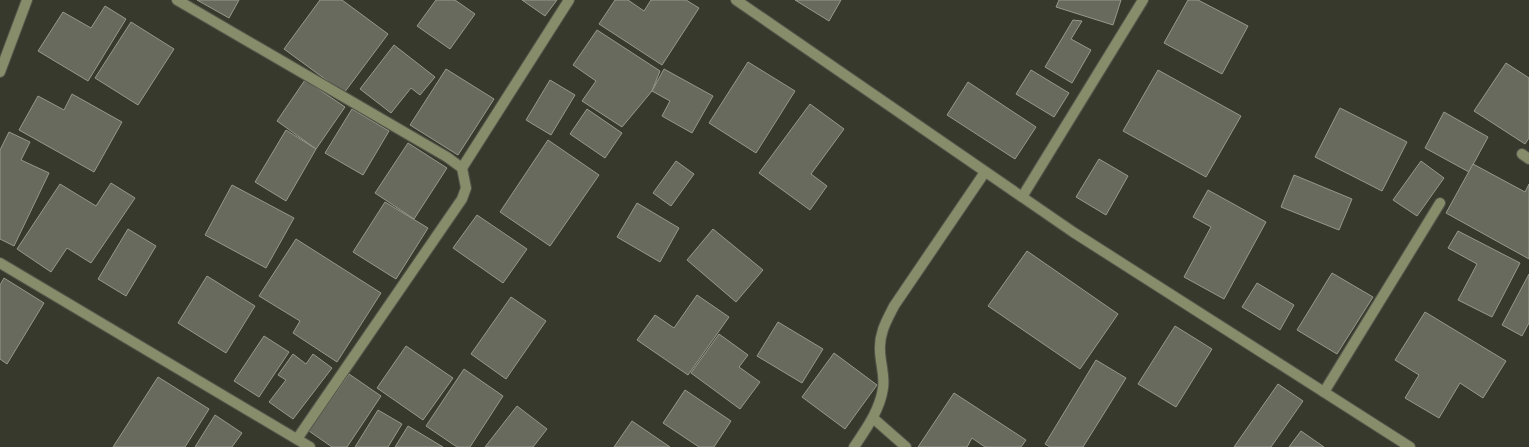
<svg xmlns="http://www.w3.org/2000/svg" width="1529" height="447" font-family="Roboto,sans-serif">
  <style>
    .building { fill: #676a5c; stroke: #96998a }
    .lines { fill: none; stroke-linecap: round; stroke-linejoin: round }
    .minor-casing { stroke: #53554a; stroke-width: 12 }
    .minor { stroke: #878d6b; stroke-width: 10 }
  </style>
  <rect width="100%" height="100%" fill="#37392d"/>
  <g class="building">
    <polygon points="197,0 239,0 229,18"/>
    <polygon points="320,0 342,0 388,34 344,93 284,49"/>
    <polygon points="436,0 455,0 475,14 450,49 417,26"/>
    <polygon points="522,0 557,0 545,16"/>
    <polygon points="615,0 628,0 644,11 651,0 686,0 699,8 662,65 599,24"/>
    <polygon points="795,0 841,0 829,21"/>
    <polygon points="1059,0 1121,0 1113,25 1056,7"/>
    <polygon points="1188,0 1198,0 1248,26 1222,74 1164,43"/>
    <polygon points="105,6 126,19 88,81 38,51 63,12 91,28"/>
    <polygon points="1073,20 1082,21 1071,39 1091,50 1072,83 1045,67"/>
    <polygon points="131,22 174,49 138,105 95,78"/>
    <polygon points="597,30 660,71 652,91 622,127 582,101 596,81 573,65"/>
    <polygon points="394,45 435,77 420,95 411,88 391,113 360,89"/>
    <polygon points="748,62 795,91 756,153 709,123"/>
    <polygon points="1506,63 1529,78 1529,138 1525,144 1474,111"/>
    <polygon points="446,69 494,99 458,155 410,125"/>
    <polygon points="664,69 713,96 692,133 662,116 670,101 652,91"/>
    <polygon points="1031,70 1069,93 1054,117 1016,94"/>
    <polygon points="1158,70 1241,116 1206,177 1123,131"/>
    <polygon points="305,80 345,107 316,149 277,121"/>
    <polygon points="550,80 575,95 551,135 526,120"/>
    <polygon points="968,82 1036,127 1015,159 947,115"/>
    <polygon points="72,94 122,122 94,172 19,130 38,96 64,110"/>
    <polygon points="810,104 844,129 811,174 827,186 810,210 759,173"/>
    <polygon points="1340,108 1407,142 1382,191 1315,157"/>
    <polygon points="352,109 389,131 363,175 325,153"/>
    <polygon points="587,109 622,133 605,158 570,134"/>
    <polygon points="1444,112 1488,137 1469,172 1425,148"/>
    <polygon points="286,130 316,149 286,201 255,182"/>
    <polygon points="9,132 30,142 21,160 49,173 14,246 0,239 0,150"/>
    <polygon points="548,140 599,175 550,246 500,212"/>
    <polygon points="408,143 447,168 414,219 375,193"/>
    <polygon points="1099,159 1128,176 1106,215 1076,197"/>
    <polygon points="676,161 694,174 671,206 653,193"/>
    <polygon points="1421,161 1444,178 1417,216 1393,200"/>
    <polygon points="1473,164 1525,192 1529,184 1529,259 1446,213"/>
    <polygon points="1294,175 1352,199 1339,230 1281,207"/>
    <polygon points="111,183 135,198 91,263 67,248 51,272 17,249 60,184 96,206"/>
    <polygon points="232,185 294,218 266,268 205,235"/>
    <polygon points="1208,190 1266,222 1224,299 1184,277 1211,227 1193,217"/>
    <polygon points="385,202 428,228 396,279 353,252"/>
    <polygon points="637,203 679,228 660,262 617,237"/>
    <polygon points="477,215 527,249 503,283 453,248"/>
    <polygon points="128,229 156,246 126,296 98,279"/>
    <polygon points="713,229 763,270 736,302 687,260"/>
    <polygon points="1458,231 1520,263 1492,317 1458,300 1477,264 1448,248"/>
    <polygon points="296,239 381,293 337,362 293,333 300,321 259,296"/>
    <polygon points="1027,251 1118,314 1080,369 988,306"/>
    <polygon points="1332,273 1373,297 1337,354 1297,330"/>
    <polygon points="1529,274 1529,323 1522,336 1502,325"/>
    <polygon points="207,276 255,306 226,353 178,323"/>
    <polygon points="4,278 44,303 7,364 0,359 0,285"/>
    <polygon points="1257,283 1294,305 1280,330 1242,307"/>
    <polygon points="697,295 729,317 688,375 637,340 655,315 674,328"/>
    <polygon points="511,297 546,321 506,379 471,354"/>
    <polygon points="1425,312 1506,361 1483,398 1460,383 1439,418 1405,398 1419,375 1395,360"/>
    <polygon points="778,322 823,349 802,383 757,356"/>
    <polygon points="1175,326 1212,349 1176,407 1138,384"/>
    <polygon points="719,334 748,355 739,367 760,382 740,409 691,373"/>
    <polygon points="264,336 289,352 259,397 234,381"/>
    <polygon points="406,346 453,378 423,420 377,388"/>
    <polygon points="834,353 877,385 845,429 802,397"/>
    <polygon points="293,354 306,364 313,354 332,368 293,419 269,402 286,380 278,375"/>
    <polygon points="1096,360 1126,378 1083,447 1050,447 1045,444"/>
    <polygon points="464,369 503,396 470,447 457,447 426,426"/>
    <polygon points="349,374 381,396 347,447 332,447 309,431"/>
    <polygon points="158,377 209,409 185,447 113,447"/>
    <polygon points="1278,384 1303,401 1271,447 1234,447"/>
    <polygon points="685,390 731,421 714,447 699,447 663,423"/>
    <polygon points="954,393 1026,440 1021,447 985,447 972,438 967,447 918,447"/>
    <polygon points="517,406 547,429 533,447 485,447"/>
    <polygon points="378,410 402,424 388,447 355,447"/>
    <polygon points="215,415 242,433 232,447 195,447"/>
    <polygon points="632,421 670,447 614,447"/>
    <polygon points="408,426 443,447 395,447"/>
    <polygon points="1301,431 1324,447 1289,447"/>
  </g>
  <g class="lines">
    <defs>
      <g id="minor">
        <polyline points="177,0 447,157 462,168 466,188 462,199 297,439"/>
        <polyline points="736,0 1073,232 1410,447"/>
        <polyline points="0,72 27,0"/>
        <polyline points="1522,154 1529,159"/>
        <polyline points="462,168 569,0"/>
        <polyline points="1022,197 1143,0"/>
        <polyline points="0,263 310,447"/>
        <polyline points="1324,392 1440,203"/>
        <polyline points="873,418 906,447"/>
        <path d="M 854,447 C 866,429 880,410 883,388 C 885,376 880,362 880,350 C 879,333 887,320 894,306 L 985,172"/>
      </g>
    </defs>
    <use href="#minor" class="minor-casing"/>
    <use href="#minor" class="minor"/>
  </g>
</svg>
